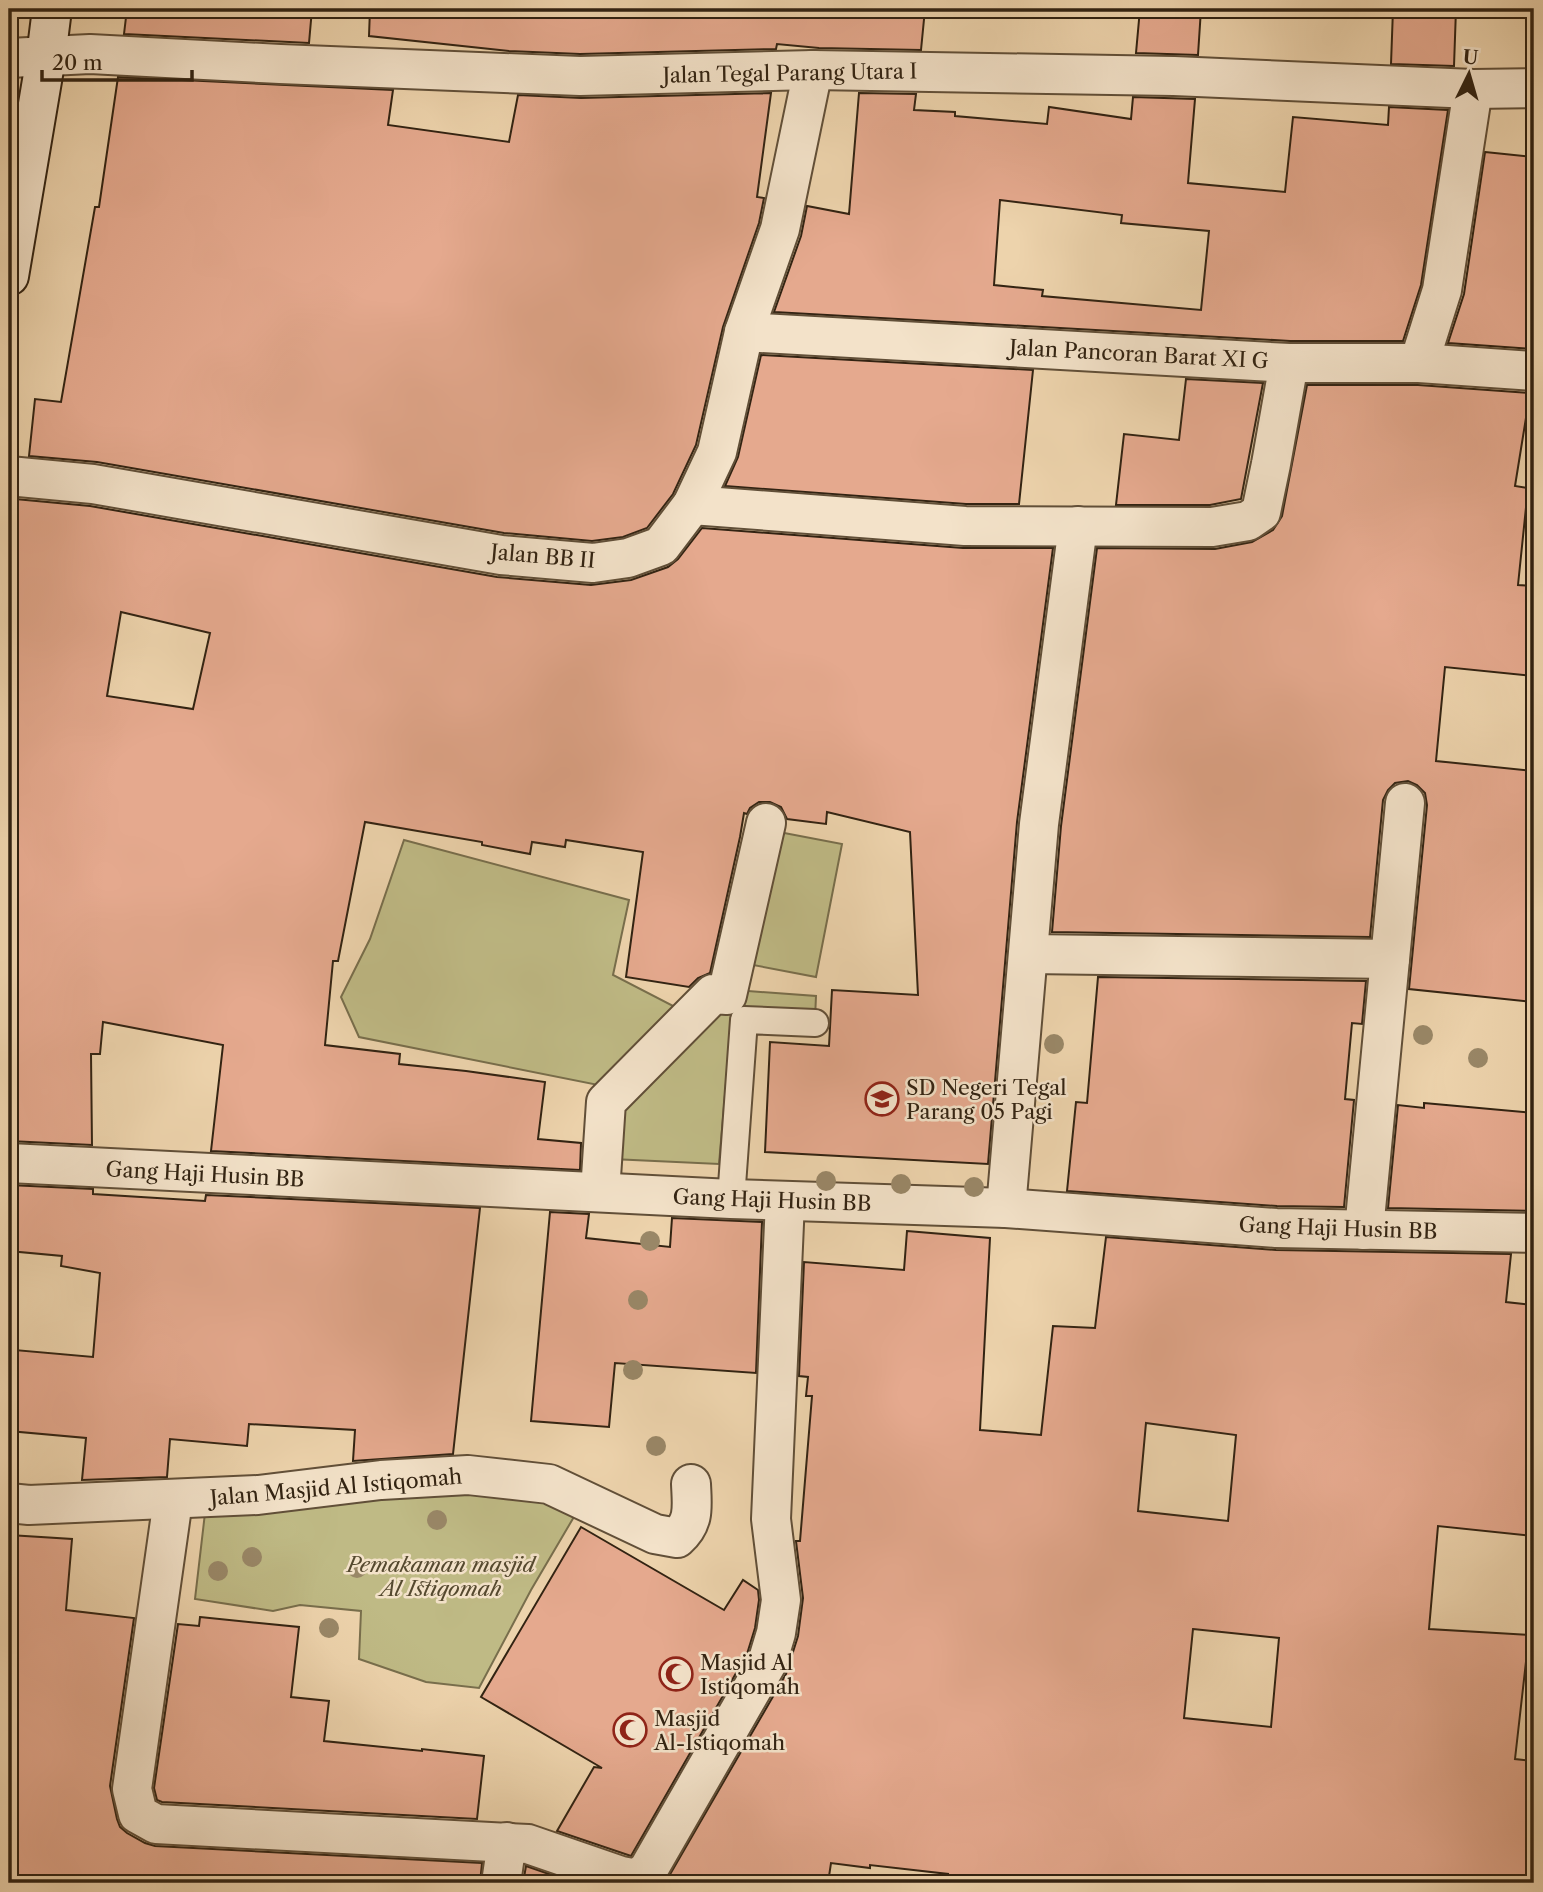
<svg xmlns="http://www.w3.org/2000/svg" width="1543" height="1892" font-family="'Libre Caslon Text',serif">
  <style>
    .green { fill: #bfba85; stroke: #786e4c; stroke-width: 2 }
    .building { fill: #e5a98e; stroke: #322312; stroke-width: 2; fill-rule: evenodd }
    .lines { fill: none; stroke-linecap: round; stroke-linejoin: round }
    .lane-casing { stroke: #614f38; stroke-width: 30 }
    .street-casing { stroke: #614f38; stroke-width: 42 }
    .secondary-casing { stroke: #322312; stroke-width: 42 }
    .lane { stroke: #f3e2c9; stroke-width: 26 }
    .street { stroke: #f3e2c9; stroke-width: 38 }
    .secondary { stroke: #f3e2c9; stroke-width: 38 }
    .tree { fill: #998767 }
    .labels { text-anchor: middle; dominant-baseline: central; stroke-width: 5; stroke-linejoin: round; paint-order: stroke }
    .street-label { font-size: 21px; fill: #322312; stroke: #f3e2c9 }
    .poi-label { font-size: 21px; fill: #322312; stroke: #f3e2c9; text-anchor: start }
    .park-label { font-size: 21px; font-style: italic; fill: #55492f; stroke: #f3e2c9 }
  </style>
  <rect width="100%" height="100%" fill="#edd3ac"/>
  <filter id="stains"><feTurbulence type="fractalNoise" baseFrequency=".00286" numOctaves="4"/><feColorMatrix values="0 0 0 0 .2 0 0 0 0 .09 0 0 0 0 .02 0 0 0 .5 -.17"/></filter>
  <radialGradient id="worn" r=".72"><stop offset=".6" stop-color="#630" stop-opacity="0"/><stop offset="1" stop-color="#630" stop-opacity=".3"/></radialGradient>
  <g class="green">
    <polygon points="779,832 842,844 816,977 753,965"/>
    <polygon points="404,840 629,900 613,975 679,1009 598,1085 359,1037 341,997 370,939"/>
    <polygon points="735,990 816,996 815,1019 732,1014 719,1164 612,1159 616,1100"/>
    <polygon points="505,1487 578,1510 531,1590 479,1688 426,1682 359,1659 361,1611 300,1605 273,1611 195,1599 205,1513"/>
  </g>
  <g class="building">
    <polygon points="127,9 312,9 309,43 124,34"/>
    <polygon points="370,9 925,9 921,50 819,48 777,44 776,49 580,54 509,51 369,36"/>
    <polygon points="1140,9 1201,9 1198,55 1136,53"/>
    <polygon points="1393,9 1456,9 1454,66 1391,64"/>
    <polygon points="118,77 393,90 388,125 509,142 518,95 581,98 771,93 757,197 764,198 759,223 723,327 696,445 673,494 647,528 623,537 592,541 504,533 97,462 29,456 35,399 61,402 95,207 99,207"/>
    <path d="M 859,93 L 916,94 L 914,110 L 955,112 L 955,116 L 1047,124 L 1049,107 L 1131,119 L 1133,97 L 1195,99 L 1188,183 L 1285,192 L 1293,117 L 1388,125 L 1389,107 L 1448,110 L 1421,285 L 1403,341 L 1290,341 L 774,312 L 801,236 L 807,206 L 849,214 ZM 1000,200 L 1122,215 L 1121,223 L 1209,231 L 1201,310 L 1042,296 L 1043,290 L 994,285 Z"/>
    <polygon points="1485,152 1534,157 1534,349 1448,343 1464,294"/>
    <polygon points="761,355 1033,370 1019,504 966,504 725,486 738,457"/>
    <polygon points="1186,379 1263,383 1241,499 1210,505 1116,505 1124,434 1179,440"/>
    <polygon points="1307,385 1418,385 1530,393 1515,486 1528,488 1518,585 1534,586 1534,676 1445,667 1436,761 1534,771 1534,1002 1409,989 1427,805 1425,793 1417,785 1408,781 1395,783 1388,790 1383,800 1370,937 1052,932 1061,826 1097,548 1215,549 1252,542 1273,530 1282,516"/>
    <path d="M 15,499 L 90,506 L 497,577 L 591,585 L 631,580 L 668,567 L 678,559 L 702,528 L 963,548 L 1053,548 L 1017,822 L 988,1164 L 765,1152 L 770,1042 L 829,1046 L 832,990 L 918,995 L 910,832 L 827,812 L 826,824 L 787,819 L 781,807 L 770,802 L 759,802 L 750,808 L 747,814 L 744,813 L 740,837 L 710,973 L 698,978 L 689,987 L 626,977 L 643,852 L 566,840 L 565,847 L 532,842 L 530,854 L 482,845 L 482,842 L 365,822 L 338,961 L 333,961 L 325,1045 L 400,1054 L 399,1064 L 466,1071 L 545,1082 L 538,1139 L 581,1143 L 580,1170 L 211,1151 L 223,1045 L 103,1022 L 100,1054 L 91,1054 L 92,1145 L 9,1141 L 9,538 ZM 121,612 L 210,633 L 193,709 L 107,696 Z"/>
    <polygon points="1098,977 1366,981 1362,1024 1352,1023 1345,1099 1354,1100 1344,1207 1277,1206 1067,1191 1076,1102 1087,1103"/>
    <polygon points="1424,1103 1534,1113 1534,1211 1388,1208 1398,1105 1424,1108"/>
    <polygon points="9,1185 93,1189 93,1194 205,1201 206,1195 480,1208 453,1454 353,1461 355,1430 249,1424 247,1446 170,1439 167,1477 82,1480 86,1438 9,1431 9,1354 15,1355 15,1350 93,1357 100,1273 61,1266 62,1256 9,1251"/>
    <polygon points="550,1212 589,1214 586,1238 670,1247 672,1218 762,1222 756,1373 615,1363 609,1427 531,1421"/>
    <path d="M 907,1231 L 990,1238 L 980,1430 L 1041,1435 L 1053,1326 L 1095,1328 L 1106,1237 L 1276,1250 L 1511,1254 L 1506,1302 L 1534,1305 L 1534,1536 L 1438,1526 L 1429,1629 L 1529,1635 L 1515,1759 L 1534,1761 L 1534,1883 L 947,1883 L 948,1874 L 870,1865 L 870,1868 L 831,1863 L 828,1883 L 665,1883 L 786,1674 L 798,1636 L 803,1598 L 796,1541 L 800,1541 L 812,1396 L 806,1396 L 808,1377 L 799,1376 L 804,1262 L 904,1270 ZM 1146,1423 L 1236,1435 L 1228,1521 L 1138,1511 ZM 1193,1629 L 1279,1638 L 1271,1727 L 1184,1718 Z"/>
    <polygon points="581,1527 724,1610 743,1580 758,1590 759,1600 755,1628 747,1654 631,1856 557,1831 594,1767 602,1768 481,1697"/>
    <polygon points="9,1535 72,1539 66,1610 134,1618 110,1786 117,1819 120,1827 127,1833 145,1843 155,1846 482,1863 480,1883 9,1883"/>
    <polygon points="200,1617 299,1627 291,1697 329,1701 324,1741 422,1751 422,1749 484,1756 477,1819 162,1802 157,1800 154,1788 178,1624 199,1626"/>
    <polygon points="526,1866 575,1883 523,1883"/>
  </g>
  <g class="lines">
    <defs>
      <polyline id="lane" points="731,1199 744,1020 815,1023"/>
      <g id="street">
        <polyline points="9,58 90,54 280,64 580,76 813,70 1174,76 1473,89 1534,88"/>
        <polyline points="744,332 1289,363 1419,363 1534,371"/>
        <polyline points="1419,363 1442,290 1473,89"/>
        <polyline points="9,476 93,484 501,555 593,563 628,558 661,546 692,505 717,452 744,332 780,229 813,70"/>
        <polyline points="692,505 965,526 1212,527 1248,521 1261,512 1271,464 1289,363"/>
        <polyline points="1029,954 1390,959"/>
        <polyline points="9,1163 731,1199 1006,1208 1276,1228 1534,1233"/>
        <polyline points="600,1192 606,1102 713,994 727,995 766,823"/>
        <polyline points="1006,1208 1039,824 1078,526"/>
        <polyline points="1364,1230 1405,803"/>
        <polyline points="173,1500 132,1789 138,1814 156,1824 528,1844 621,1876 637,1879 648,1870 767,1663 776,1633 781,1600 771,1519 785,1201"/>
        <path d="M 9,1503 L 29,1505 L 258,1495 L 381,1480 L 468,1475 L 549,1484 L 655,1534 L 677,1538 C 695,1522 692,1507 691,1484"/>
        <polyline points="501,1883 507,1842"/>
      </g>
      <polyline id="secondary" points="9,276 46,57 52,9"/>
    </defs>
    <use href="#lane" class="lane-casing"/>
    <use href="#street" class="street-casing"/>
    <use href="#secondary" class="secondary-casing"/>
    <use href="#lane" class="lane"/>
    <use href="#street" class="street"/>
    <use href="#secondary" class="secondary"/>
  </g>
  <g class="tree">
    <circle cx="1423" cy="1035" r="10"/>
    <circle cx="1054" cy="1044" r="10"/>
    <circle cx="1478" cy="1058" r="10"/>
    <circle cx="826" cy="1181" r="10"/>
    <circle cx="901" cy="1184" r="10"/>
    <circle cx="974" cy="1187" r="10"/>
    <circle cx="650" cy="1241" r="10"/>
    <circle cx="638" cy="1300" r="10"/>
    <circle cx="633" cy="1370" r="10"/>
    <circle cx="656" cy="1446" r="10"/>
    <circle cx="437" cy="1520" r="10"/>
    <circle cx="252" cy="1557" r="10"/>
    <circle cx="357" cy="1568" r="10"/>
    <circle cx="218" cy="1571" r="10"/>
    <circle cx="329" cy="1628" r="10"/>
  </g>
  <defs>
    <symbol id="school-ring" viewBox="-11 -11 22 22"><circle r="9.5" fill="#f3e2c9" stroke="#8f2418" stroke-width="1.5"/><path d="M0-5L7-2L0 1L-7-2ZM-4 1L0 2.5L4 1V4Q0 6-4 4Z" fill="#8f2418"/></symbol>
    <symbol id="mosque-ring" viewBox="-11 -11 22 22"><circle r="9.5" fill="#f3e2c9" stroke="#8f2418" stroke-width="1.5"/><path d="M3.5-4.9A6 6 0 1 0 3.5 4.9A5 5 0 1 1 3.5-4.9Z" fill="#8f2418"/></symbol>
  </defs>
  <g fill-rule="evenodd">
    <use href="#school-ring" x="863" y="1080" width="38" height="38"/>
    <use href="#mosque-ring" x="657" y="1655" width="38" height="38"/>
    <use href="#mosque-ring" x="611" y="1711" width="38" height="38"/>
  </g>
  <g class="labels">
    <g class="street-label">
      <text transform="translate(790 73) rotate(-1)">Jalan Tegal Parang Utara I</text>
      <text transform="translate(1139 354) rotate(3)">Jalan Pancoran Barat XI G</text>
      <text transform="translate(543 556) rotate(5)">Jalan BB II</text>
      <text transform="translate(205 1174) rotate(3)">Gang Haji Husin BB</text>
      <text transform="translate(772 1200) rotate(2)">Gang Haji Husin BB</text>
      <text transform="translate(1338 1228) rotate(2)">Gang Haji Husin BB</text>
      <text transform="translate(336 1487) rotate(-5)">Jalan Masjid Al Istiqomah</text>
    </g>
    <g class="poi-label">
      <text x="906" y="1087">SD Negeri Tegal<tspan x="906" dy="24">Parang 05 Pagi</tspan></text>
      <text x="700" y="1662">Masjid Al<tspan x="700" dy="24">Istiqomah</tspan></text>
      <text x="654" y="1718">Masjid<tspan x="654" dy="24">Al-Istiqomah</tspan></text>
    </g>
    <g class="park-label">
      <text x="441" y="1564">Pemakaman masjid<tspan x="441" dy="24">Al Istiqomah</tspan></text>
    </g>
  </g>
  <rect width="1543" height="1892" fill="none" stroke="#edd3ac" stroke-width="35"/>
  <rect x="10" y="10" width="1522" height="1871" fill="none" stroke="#322312" stroke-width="3.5"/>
  <rect x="18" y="18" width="1508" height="1857" fill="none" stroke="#322312" stroke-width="2"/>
  <g transform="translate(1469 74) rotate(5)" stroke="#f3e2c9" stroke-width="5" paint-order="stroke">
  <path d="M0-5L12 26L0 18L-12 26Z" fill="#322312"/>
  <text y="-10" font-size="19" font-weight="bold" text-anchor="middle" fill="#322312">U</text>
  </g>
  <path d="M42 70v10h150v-10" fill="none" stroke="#322312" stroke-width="3.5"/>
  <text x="52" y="70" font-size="21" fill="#322312" stroke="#f3e2c9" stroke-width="5" paint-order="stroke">20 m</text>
  <rect width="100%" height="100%" filter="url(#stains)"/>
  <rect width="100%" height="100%" fill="url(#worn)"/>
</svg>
